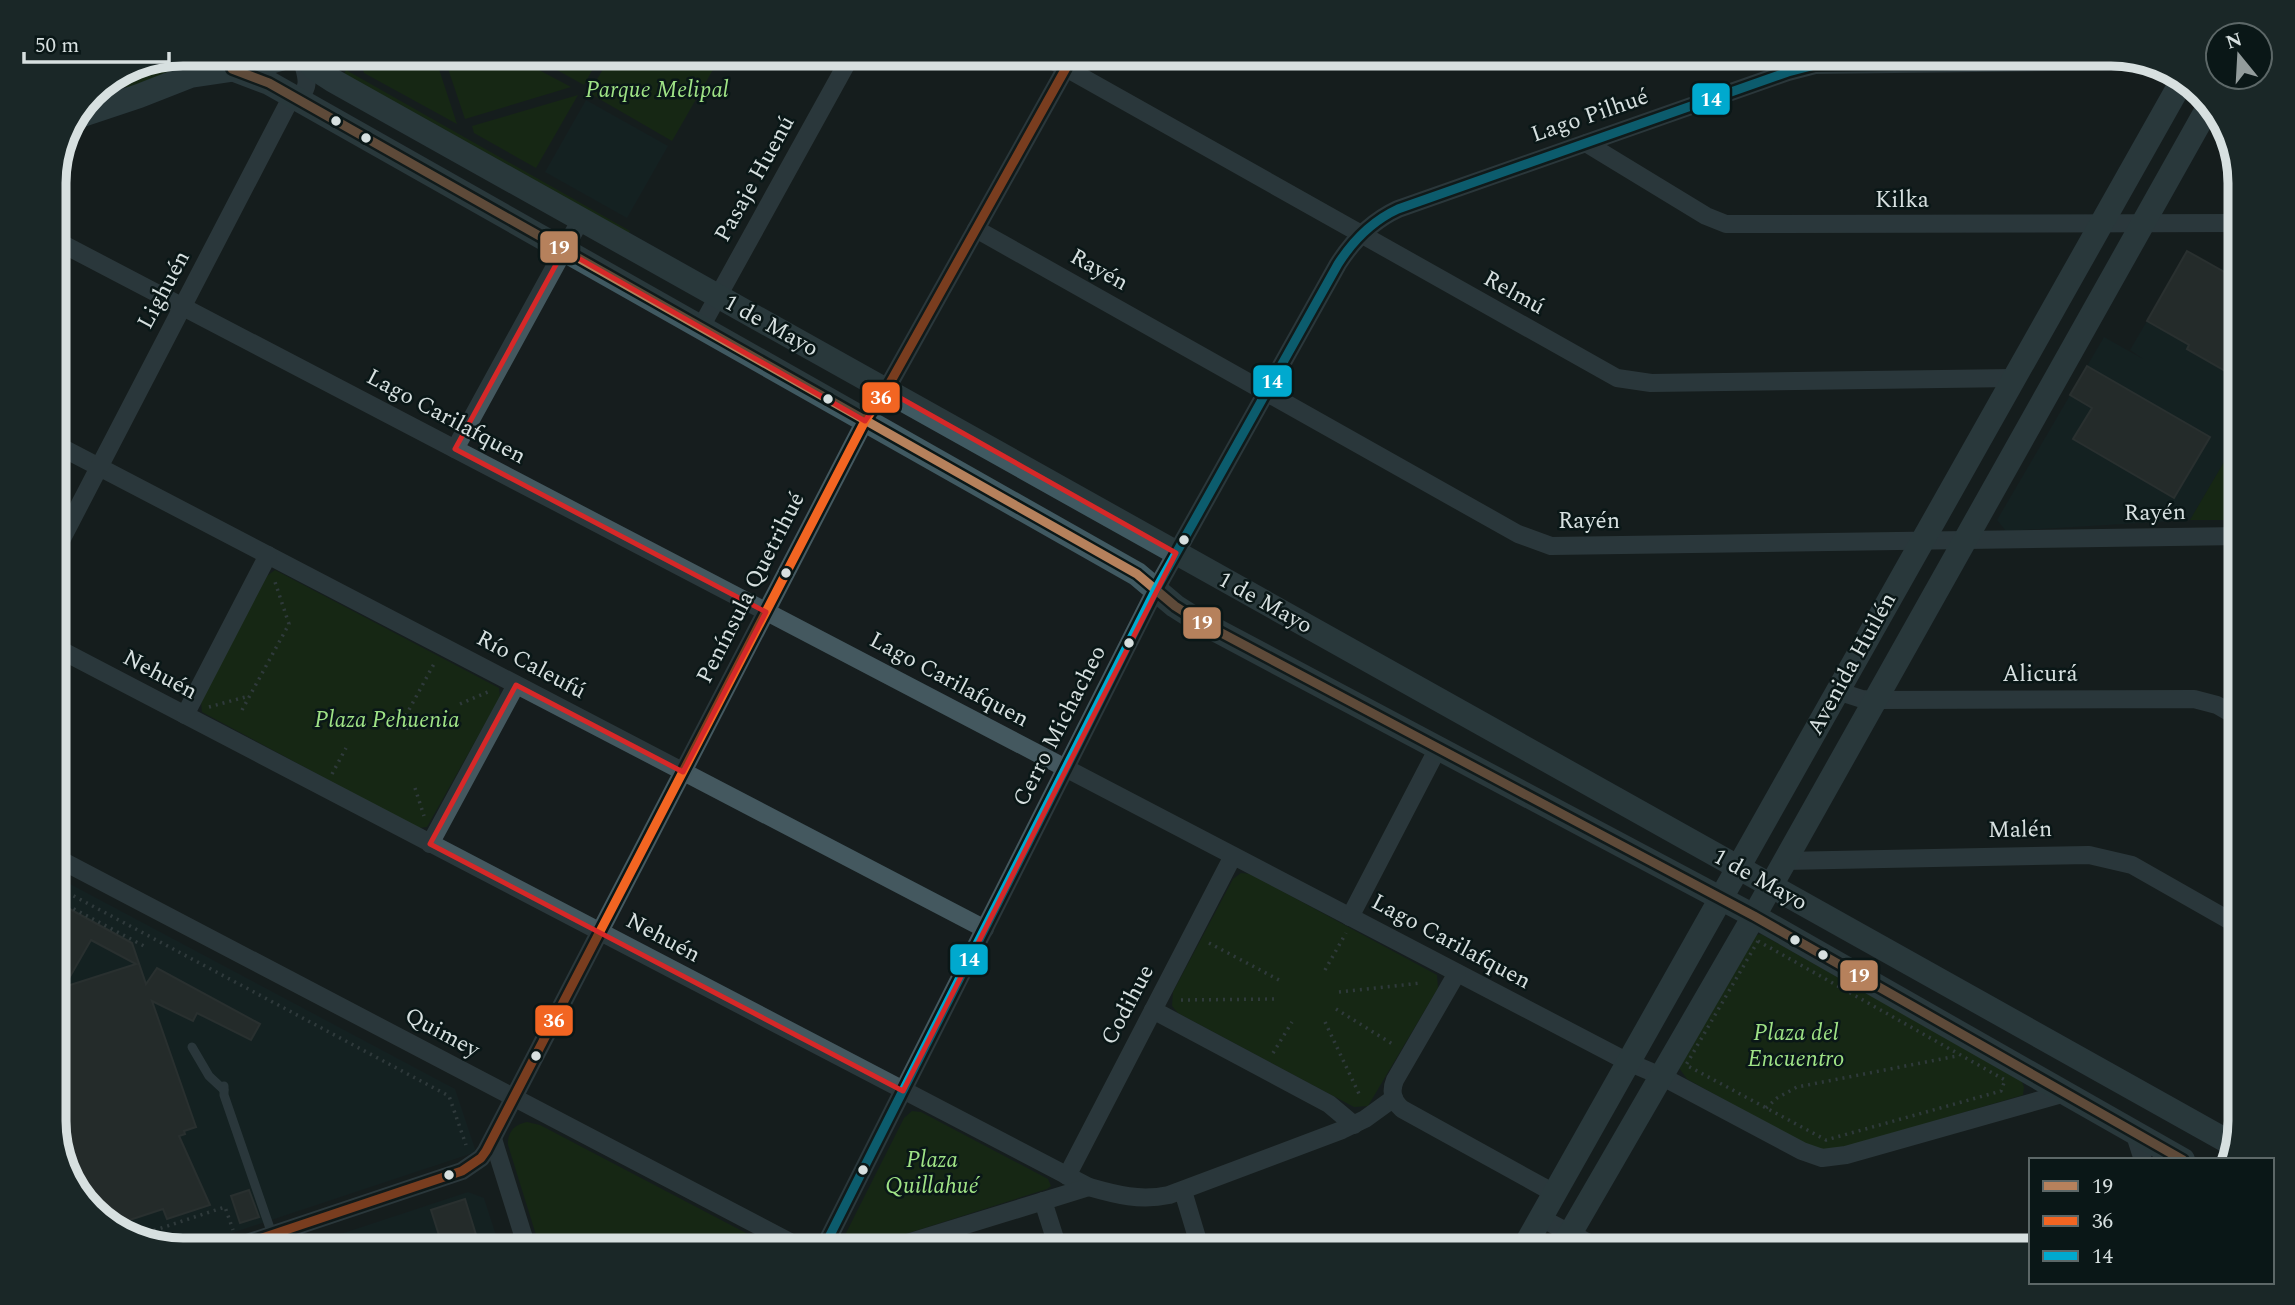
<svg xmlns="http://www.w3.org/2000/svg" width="2295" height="1305" font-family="Spectral,serif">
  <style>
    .built { fill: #122627 }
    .green { fill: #17340a }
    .building { fill: #363c3b; stroke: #414746; stroke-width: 2; fill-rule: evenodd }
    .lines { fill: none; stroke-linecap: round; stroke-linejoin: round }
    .path { stroke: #4e5d61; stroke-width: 3.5; stroke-dasharray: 2 5; stroke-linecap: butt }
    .lane { stroke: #44585f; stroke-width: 9 }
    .street { stroke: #44585f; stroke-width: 18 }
    .secondary { stroke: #405961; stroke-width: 24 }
    .bus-1-casing { stroke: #0a1717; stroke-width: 14 }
    .bus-2-casing { stroke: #0a1717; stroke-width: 14 }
    .bus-3-casing { stroke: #0a1717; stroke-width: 14 }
    .bus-1 { stroke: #b6815c; stroke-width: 9 }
    .bus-2 { stroke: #f26522; stroke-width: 9 }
    .bus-3 { stroke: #00a9ce; stroke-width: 9 }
    .marked { fill: none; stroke: #d62828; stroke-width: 5; stroke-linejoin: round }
    .bus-dot { fill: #d7e0e0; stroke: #0a1717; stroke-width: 2.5 }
    .labels { text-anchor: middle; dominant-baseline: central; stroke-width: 5; stroke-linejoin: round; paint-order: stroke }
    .park-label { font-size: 23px; font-style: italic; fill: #9fe386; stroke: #0a1717 }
    .street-label { font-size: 23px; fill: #d7e0e0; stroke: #0a1717 }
    .rim { fill: none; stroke: #d7e0e0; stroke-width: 9 }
    .line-badge { stroke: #0a1717; stroke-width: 2.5 }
    .badge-label { font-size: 19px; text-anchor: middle; font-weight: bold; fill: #fff }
  </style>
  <rect width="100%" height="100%" fill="#161d1e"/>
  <g class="built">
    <polygon points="586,100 668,146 627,218 545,172"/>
    <polygon points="2232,268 2241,273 2241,433 2190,520 2006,531 1997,520 2104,337 2143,359 2130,350 2147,321 2218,269"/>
    <polygon points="55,876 455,1089 476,1152 181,1250 119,1234 76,1193 55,1129"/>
    <polygon points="468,1192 484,1198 501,1251 289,1251"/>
  </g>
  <g class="green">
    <polygon points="184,54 256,54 250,57 195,63 133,87 126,87 110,80 135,64"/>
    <polygon points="382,54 434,54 457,124 364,73 360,61"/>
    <polygon points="443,54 509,54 571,87 465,119"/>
    <polygon points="528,54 601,54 584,85"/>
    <polygon points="612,54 722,54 672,141 589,93"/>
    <polygon points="346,70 630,231 627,237 343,76"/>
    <polygon points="578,95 536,168 474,133 472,126"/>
    <polygon points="2241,433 2241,520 2190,520"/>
    <polygon points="275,570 499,688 500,697 427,827 418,828 202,712 201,702 267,576"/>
    <polygon points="1241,873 1250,874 1437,975 1438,988 1368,1106 1354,1107 1178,1013 1172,1006 1173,992 1233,879"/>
    <polygon points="1761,934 2021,1080 2024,1087 2023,1095 1842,1148 1825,1150 1810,1147 1687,1079 1679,1068 1756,935"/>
    <polygon points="912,1111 921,1112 1048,1179 1051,1186 1047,1189 852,1251 843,1251 841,1243 904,1118"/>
    <path d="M 527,1122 L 540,1125 L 780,1251 L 541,1251 L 508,1145 C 507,1132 515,1124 527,1122 Z"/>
  </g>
  <g class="building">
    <polygon points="2187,251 2228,274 2241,252 2241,380 2187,349 2189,345 2147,321"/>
    <polygon points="2087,366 2210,437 2174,498 2073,439 2092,408 2070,395"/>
    <path d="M 55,901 L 132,943 L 146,984 L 157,968 L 260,1024 L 251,1040 L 197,1013 L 193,1021 L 152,1001 L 196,1127 L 184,1131 L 185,1134 L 179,1136 L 210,1205 L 167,1219 L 163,1209 L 111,1226 L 76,1193 L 55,1129 ZM 91,940 L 136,964 L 64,987 Z"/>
    <polygon points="249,1190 259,1217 240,1223 231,1196"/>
    <polygon points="465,1199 481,1251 444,1251 431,1210"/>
  </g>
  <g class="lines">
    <g class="path">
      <polyline points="460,704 490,691"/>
      <polyline points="209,707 249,696"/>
      <polyline points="242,710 289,624 275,582"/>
      <polyline points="401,724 412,731"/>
      <polyline points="399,728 435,662"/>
      <polyline points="332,774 346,748"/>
      <polyline points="415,788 424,816"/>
      <polyline points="55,886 449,1096 466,1145"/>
      <polyline points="55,901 57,900 144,946"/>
      <polygon points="1758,941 2005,1080 2001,1091 1826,1140 1686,1065"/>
      <polyline points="1209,943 1281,981"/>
      <polyline points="1325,970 1346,933"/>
      <polyline points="1339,992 1421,983"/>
      <polyline points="1181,1000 1277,999"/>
      <polyline points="1336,1009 1394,1045"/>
      <polyline points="1325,1022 1361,1098"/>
      <polyline points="1273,1053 1292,1022"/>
      <polyline points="1766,1108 1777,1098 1797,1087 1957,1056"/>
      <polyline points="152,1232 155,1243"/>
      <polyline points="134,1237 225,1207 233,1230"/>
    </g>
    <g class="lane">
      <polyline points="192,1047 209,1076 224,1090"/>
      <polyline points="224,1086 224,1095 272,1234"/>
    </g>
    <g class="street">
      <polyline points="1041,54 1617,378 1651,383 2014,378"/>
      <polyline points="1586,143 1706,216 1726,224 2241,223"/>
      <polyline points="976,229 1518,534 1551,546 2241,536"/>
      <polyline points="55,240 1628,1062 1661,1076 1802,1151 1822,1158 1846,1155 2065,1093"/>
      <polyline points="701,327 852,54"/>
      <polyline points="55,444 985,929"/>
      <polyline points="455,449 581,219"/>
      <path d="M 55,552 L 292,96 C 315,93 305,72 301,57"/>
      <path d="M 55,647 L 1089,1187 C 1117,1195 1140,1201 1169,1195 L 1342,1130 L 1365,1119 L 1394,1098"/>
      <polyline points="1837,691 1862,699 1874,700 2194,699 2217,705 2241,719"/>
      <polyline points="185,715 268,555"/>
      <polyline points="430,844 516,685"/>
      <polyline points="55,857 807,1251"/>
      <polyline points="1783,861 2089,855 2132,865 2241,927"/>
      <polyline points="1350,917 1438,748"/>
      <path d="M 1457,973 L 1395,1080 C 1390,1092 1393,1101 1402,1109 L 1554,1193"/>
      <polyline points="1153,1010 1329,1104 1354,1125"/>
      <polyline points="2134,1132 2143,1160"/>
      <polyline points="493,1139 528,1251"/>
      <polyline points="1067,1176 1233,856"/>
      <polyline points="1183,1191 1201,1251"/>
      <polyline points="1043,1201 1059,1251"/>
      <polyline points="1541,1218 1604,1251"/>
      <polyline points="223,1251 462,1171 481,1158 486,1151 865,421 886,390 1066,68"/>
      <path d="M 822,1251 L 1156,589 L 1338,264 C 1354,239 1372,221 1398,209 L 1788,72 L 1815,65 L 2137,61"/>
      <polyline points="881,1251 1089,1187"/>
    </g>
    <g class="secondary">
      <polyline points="301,54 315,69 332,80 2234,1145"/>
      <polyline points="232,69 269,83 1137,574 1175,606 1197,620 1754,916 2183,1160"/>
      <polyline points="82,115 139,96 190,76 257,66 297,54"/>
      <polyline points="1522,1251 2183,79"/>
      <polyline points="1560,1251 1754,916 2210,104"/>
    </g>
    <defs>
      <polyline id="bus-1" points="232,69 269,83 1137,574 1175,606 1197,620 1754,916 2183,1160"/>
      <polyline id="bus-2" points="223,1251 462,1171 481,1158 486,1151 865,421 886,390 1066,68"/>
      <path id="bus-3" d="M 822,1251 L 1156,589 L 1338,264 C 1354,239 1372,221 1398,209 L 1788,72 L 1815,65 L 2137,61"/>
    </defs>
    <use href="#bus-1" class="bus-1-casing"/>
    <use href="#bus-2" class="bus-2-casing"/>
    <use href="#bus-3" class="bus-3-casing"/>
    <use href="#bus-1" class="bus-1"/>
    <use href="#bus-2" class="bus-2"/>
    <use href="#bus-3" class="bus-3"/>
  </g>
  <path d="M0 0H2295V1305H0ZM 564,250 L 865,421 L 886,390 L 1176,553 L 903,1091 L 430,844 L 516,685 L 683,772 L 766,612 L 455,449 Z" fill="#161d1e" fill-opacity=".55" fill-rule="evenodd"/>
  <path class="marked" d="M 564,250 L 865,421 L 886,390 L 1176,553 L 903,1091 L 430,844 L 516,685 L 683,772 L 766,612 L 455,449 Z"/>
  <g class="bus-dot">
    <circle cx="336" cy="121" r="6"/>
    <circle cx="366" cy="138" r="6"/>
    <circle cx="828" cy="399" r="6"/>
    <circle cx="1184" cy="540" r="6"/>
    <circle cx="786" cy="573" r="6"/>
    <circle cx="1129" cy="643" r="6"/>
    <circle cx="1795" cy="940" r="6"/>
    <circle cx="1823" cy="955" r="6"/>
    <circle cx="536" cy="1056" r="6"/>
    <circle cx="863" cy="1170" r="6"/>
    <circle cx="449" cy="1175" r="6"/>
  </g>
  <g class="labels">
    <g class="park-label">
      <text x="657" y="90">Parque Melipal</text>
      <text x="387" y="720">Plaza Pehuenia</text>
      <text x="1796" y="1033">Plaza del<tspan x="1796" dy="26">Encuentro</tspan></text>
      <text x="932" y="1160">Plaza<tspan x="932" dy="26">Quillahué</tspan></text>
    </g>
    <g class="street-label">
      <text transform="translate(1590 116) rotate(-19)">Lago Pilhué</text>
      <text transform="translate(755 179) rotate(-61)">Pasaje Huenú</text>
      <text x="1902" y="200">Kilka</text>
      <text transform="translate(1099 270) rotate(29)">Rayén</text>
      <text transform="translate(164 290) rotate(-62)">Lighuén</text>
      <text transform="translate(1514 293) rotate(29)">Relmú</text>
      <text transform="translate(771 326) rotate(29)">1 de Mayo</text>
      <text transform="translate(446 417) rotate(28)">Lago Carilafquen</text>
      <text transform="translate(2155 513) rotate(-1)">Rayén</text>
      <text x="1589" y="521">Rayén</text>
      <text transform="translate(751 588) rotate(-63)">Península Quetrihué</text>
      <text transform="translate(1265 603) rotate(29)">1 de Mayo</text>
      <text transform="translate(1852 664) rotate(-61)">Avenida Huilén</text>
      <text transform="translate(531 665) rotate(28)">Río Caleufú</text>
      <text x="2040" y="674">Alicurá</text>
      <text transform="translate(160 675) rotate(28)">Nehuén</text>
      <text transform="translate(949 680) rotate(28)">Lago Carilafquen</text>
      <text transform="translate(1060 726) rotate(-63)">Cerro Michacheo</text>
      <text transform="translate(2020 830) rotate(-1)">Malén</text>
      <text transform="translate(1760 880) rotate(29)">1 de Mayo</text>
      <text transform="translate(663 938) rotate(28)">Nehuén</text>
      <text transform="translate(1451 942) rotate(28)">Lago Carilafquen</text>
      <text transform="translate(1128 1005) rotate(-62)">Codihue</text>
      <text transform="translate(442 1033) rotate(28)">Quimey</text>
    </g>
  </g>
  <path d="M0 0H2295V1305H0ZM183 66H2111A117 117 0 0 1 2228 183V1121A117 117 0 0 1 2111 1238H183A117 117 0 0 1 66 1121V183A117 117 0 0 1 183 66Z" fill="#1a2727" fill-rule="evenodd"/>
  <path class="rim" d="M183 66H2111A117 117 0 0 1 2228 183V1121A117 117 0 0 1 2111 1238H183A117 117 0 0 1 66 1121V183A117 117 0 0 1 183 66Z"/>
  <g class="line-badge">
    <rect x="1691" y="82" width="40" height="34" rx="7" fill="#00a9ce"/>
    <rect x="539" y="230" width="40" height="34" rx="7" fill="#b6815c"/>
    <rect x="1252" y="364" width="41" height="34" rx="7" fill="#00a9ce"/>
    <rect x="861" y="381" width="40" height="33" rx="7" fill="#f26522"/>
    <rect x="1182" y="606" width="40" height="34" rx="7" fill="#b6815c"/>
    <rect x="949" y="943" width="40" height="33" rx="7" fill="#00a9ce"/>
    <rect x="1839" y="959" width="40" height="33" rx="7" fill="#b6815c"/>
    <rect x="534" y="1004" width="40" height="33" rx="7" fill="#f26522"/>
  </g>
  <g class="badge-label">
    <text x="1711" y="106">14</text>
    <text x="559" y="254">19</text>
    <text x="1272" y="388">14</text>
    <text x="881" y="404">36</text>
    <text x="1202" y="629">19</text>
    <text x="969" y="966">14</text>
    <text x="1859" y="982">19</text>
    <text x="554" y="1027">36</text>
  </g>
  <rect x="2029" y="1158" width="245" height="126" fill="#0a1717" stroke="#5c6767" stroke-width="2"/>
  <rect x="2043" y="1181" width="35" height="10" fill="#b6815c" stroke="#5c6767" stroke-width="2"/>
  <text x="2092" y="1193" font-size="21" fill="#d7e0e0">19</text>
  <rect x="2043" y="1216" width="35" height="10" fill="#f26522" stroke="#5c6767" stroke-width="2"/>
  <text x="2092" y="1228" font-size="21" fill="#d7e0e0">36</text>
  <rect x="2043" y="1251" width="35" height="10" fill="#00a9ce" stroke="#5c6767" stroke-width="2"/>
  <text x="2092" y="1263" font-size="21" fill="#d7e0e0">14</text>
  <g transform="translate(2239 56) rotate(342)"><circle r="33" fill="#0a1717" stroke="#5c6767" stroke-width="2"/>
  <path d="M0-5L12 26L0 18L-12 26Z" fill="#939c9c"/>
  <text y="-10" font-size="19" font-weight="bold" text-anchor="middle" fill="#d7e0e0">N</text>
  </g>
  <path d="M24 52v10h145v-10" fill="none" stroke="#d7e0e0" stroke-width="3.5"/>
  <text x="35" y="52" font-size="21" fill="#d7e0e0" stroke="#0a1717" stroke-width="5" paint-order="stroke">50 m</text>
</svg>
